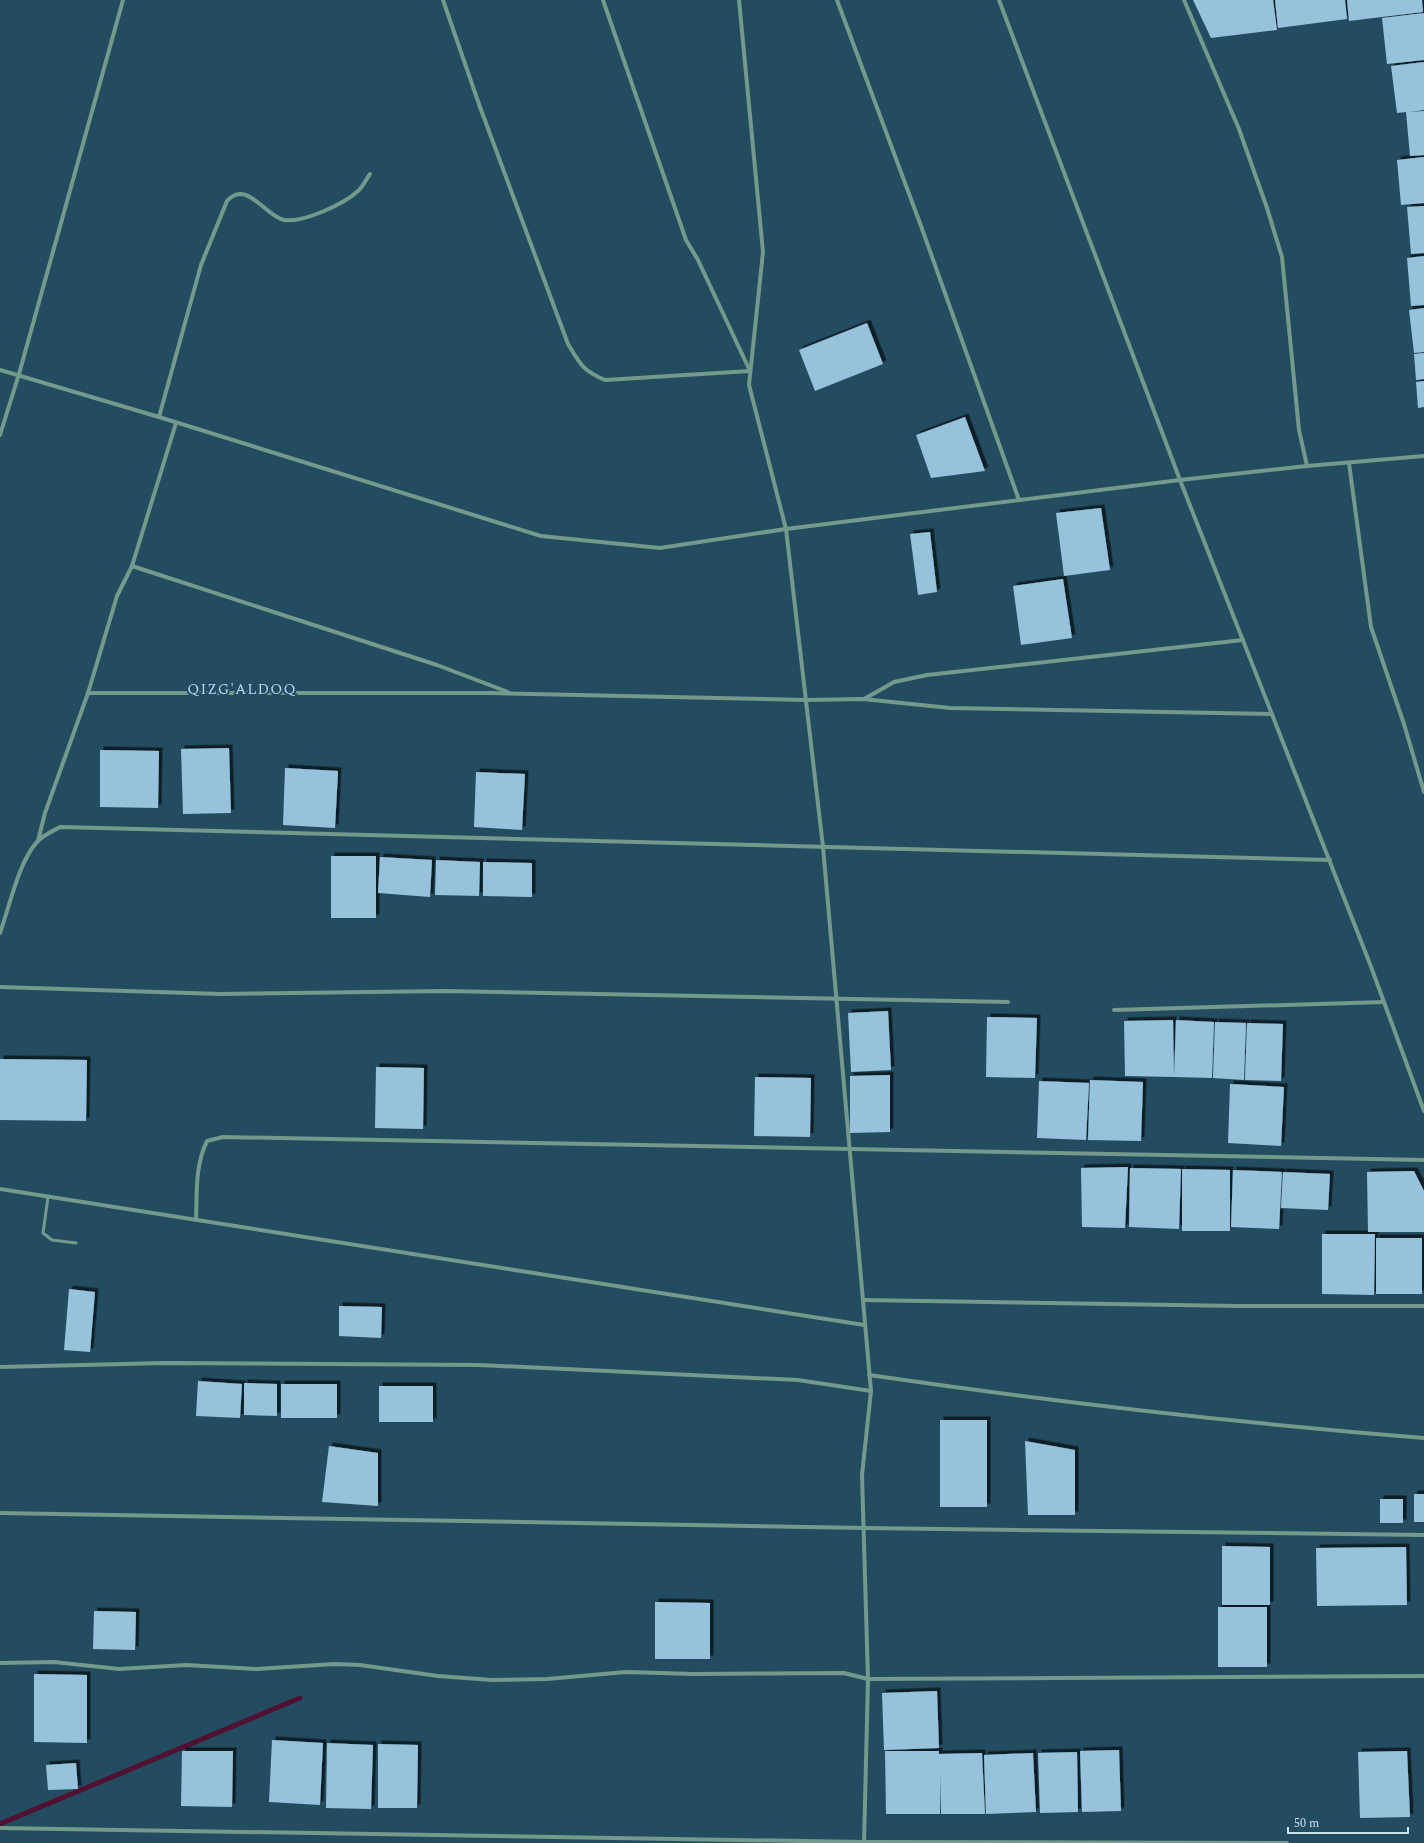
<svg xmlns="http://www.w3.org/2000/svg" width="1424" height="1843" font-family="Spectral,serif">
  <style>
    .lines { fill: none; stroke-linecap: round; stroke-linejoin: round }
    .stream { stroke: #521032; stroke-width: 5 }
    .building { fill: #97c2db; filter: url(#shadow) }
    .service { stroke: #739a8d; stroke-width: 3 }
    .minor { stroke: #739a8d; stroke-width: 4 }
    .labels { text-anchor: middle; dominant-baseline: central; stroke-width: 4; stroke-linejoin: round; paint-order: stroke }
    .quarter-label { font-size: 15px; letter-spacing: 1px; fill: #addaf3; stroke: #244c61 }
  </style>
  <defs>
    <filter id="shadow"><feDropShadow dx="3.5" dy="-3.5" stdDeviation="0" flood-color="#0009"/></filter>
  </defs>
  <rect width="100%" height="100%" fill="#244c61"/>
  <g class="lines">
    <polyline class="stream" points="0,1824 300,1698"/>
  </g>
  <g class="building">
    <polygon points="1193,0 1273,0 1277,30 1211,38"/>
    <polygon points="1275,0 1345,0 1347,19 1278,28"/>
    <polygon points="1347,0 1422,0 1423,12 1349,21"/>
    <polygon points="1424,13 1424,60 1387,64 1382,18"/>
    <polygon points="1424,62 1424,110 1409,112 1424,111 1424,155 1410,156 1406,112 1397,113 1391,66"/>
    <polygon points="1424,157 1424,203 1401,205 1397,160"/>
    <polygon points="1424,206 1424,253 1411,254 1407,207"/>
    <polygon points="1424,256 1424,305 1411,306 1407,258"/>
    <polygon points="1424,308 1424,352 1414,353 1409,310"/>
    <polygon points="867,323 883,364 815,391 799,350"/>
    <polygon points="1424,353 1424,379 1416,380 1414,354"/>
    <polygon points="1424,381 1424,407 1418,408 1416,382"/>
    <polygon points="965,417 985,471 931,478 916,435"/>
    <polygon points="1101,508 1110,570 1064,576 1056,513"/>
    <polygon points="930,532 937,592 918,595 910,534"/>
    <polygon points="1063,579 1072,638 1021,645 1013,586"/>
    <polygon points="229,748 231,813 183,814 181,749"/>
    <polygon points="100,750 159,751 158,808 100,807"/>
    <polygon points="285,768 338,771 335,828 283,825"/>
    <polygon points="476,772 525,774 522,830 474,827"/>
    <rect x="331" y="856" width="45" height="62"/>
    <polygon points="380,857 432,860 430,897 378,893"/>
    <polygon points="436,860 480,862 479,896 435,895"/>
    <polygon points="483,862 532,863 532,897 483,896"/>
    <polygon points="888,1011 891,1070 851,1072 848,1013"/>
    <polygon points="987,1017 1037,1018 1035,1078 986,1077"/>
    <polygon points="1173,1020 1174,1077 1125,1076 1124,1021"/>
    <polygon points="1176,1020 1214,1022 1212,1078 1174,1077"/>
    <polygon points="1215,1022 1246,1023 1244,1080 1213,1078"/>
    <polygon points="1247,1023 1283,1024 1281,1081 1245,1080"/>
    <polygon points="0,1059 87,1060 86,1121 0,1120"/>
    <polygon points="376,1067 424,1068 423,1129 375,1128"/>
    <polygon points="890,1075 890,1132 850,1133 850,1076"/>
    <polygon points="755,1077 811,1078 810,1137 754,1136"/>
    <polygon points="1090,1080 1143,1082 1141,1141 1088,1140"/>
    <polygon points="1039,1081 1089,1083 1086,1140 1037,1138"/>
    <polygon points="1230,1084 1284,1087 1281,1146 1228,1143"/>
    <polygon points="1128,1167 1125,1228 1082,1227 1081,1168"/>
    <polygon points="1130,1168 1181,1169 1179,1229 1129,1227"/>
    <polygon points="1182,1169 1230,1170 1230,1231 1182,1231"/>
    <polygon points="1233,1170 1282,1172 1279,1229 1231,1227"/>
    <polygon points="1414,1171 1424,1191 1424,1232 1368,1232 1367,1172"/>
    <polygon points="1283,1172 1330,1174 1328,1210 1281,1208"/>
    <polygon points="1322,1234 1375,1234 1374,1295 1322,1294"/>
    <rect x="1376" y="1238" width="46" height="56"/>
    <polygon points="69,1289 95,1292 90,1352 64,1350"/>
    <polygon points="339,1306 382,1307 381,1338 339,1336"/>
    <polygon points="198,1381 242,1384 240,1418 196,1416"/>
    <polygon points="244,1383 277,1384 277,1416 244,1415"/>
    <rect x="281" y="1384" width="56" height="34"/>
    <rect x="379" y="1386" width="54" height="36"/>
    <rect x="940" y="1420" width="47" height="87"/>
    <polygon points="1025,1441 1075,1450 1075,1515 1028,1515"/>
    <polygon points="329,1446 378,1453 378,1506 322,1502"/>
    <rect x="1414" y="1494" width="10" height="28"/>
    <rect x="1380" y="1499" width="23" height="24"/>
    <polygon points="1222,1546 1270,1547 1270,1605 1222,1605"/>
    <polygon points="1406,1547 1407,1605 1317,1606 1316,1548"/>
    <polygon points="655,1602 710,1603 710,1659 655,1659"/>
    <rect x="1218" y="1607" width="49" height="60"/>
    <polygon points="94,1611 136,1612 135,1650 93,1649"/>
    <polygon points="34,1674 87,1675 87,1743 34,1742"/>
    <polygon points="937,1691 939,1748 884,1750 882,1693"/>
    <polygon points="272,1740 323,1743 320,1805 269,1802"/>
    <polygon points="327,1743 373,1745 371,1809 326,1808"/>
    <polygon points="378,1744 418,1745 417,1808 378,1808"/>
    <polygon points="1119,1750 1121,1811 1082,1812 1080,1751"/>
    <polygon points="182,1751 233,1751 232,1807 181,1806"/>
    <polygon points="885,1751 939,1751 939,1754 982,1753 985,1814 941,1814 940,1772 940,1814 886,1814"/>
    <polygon points="1407,1751 1410,1817 1360,1818 1358,1752"/>
    <polygon points="1077,1752 1078,1812 1040,1813 1038,1753"/>
    <polygon points="1033,1753 1036,1812 986,1814 984,1755"/>
    <polygon points="76,1763 78,1789 48,1790 46,1765"/>
  </g>
  <g class="lines">
    <polyline class="service" points="48,1197 43,1233 52,1240 76,1243"/>
    <g class="minor">
      <path d="M 443,0 L 480,107 L 568,344 C 580,364 583,371 605,380 L 750,371 L 698,260 L 686,240 L 603,0"/>
      <polyline points="739,0 763,252 749,385 786,529 823,847 871,1391 862,1475 868,1679 864,1843"/>
      <polyline points="837,0 921,226 1019,500"/>
      <polyline points="999,0 1180,480 1370,964 1424,1111"/>
      <polyline points="1184,0 1239,129 1267,208 1282,257 1299,430 1307,466 1424,456"/>
      <polyline points="0,370 159,417 541,536 660,548 786,529 1180,480 1307,466"/>
      <path d="M 159,417 L 201,265 L 227,201 C 247,179 265,216 284,220 C 303,223 344,204 358,191 C 363,187 366,179 370,174"/>
      <polyline points="176,423 132,566 437,665 508,692"/>
      <polyline points="0,435 19,374 123,0"/>
      <polyline points="1349,463 1371,627 1404,724 1424,792"/>
      <polyline points="88,693 491,693 806,700 863,699 950,708 1272,714"/>
      <polyline points="864,699 894,682 927,675 1243,640"/>
      <polyline points="38,841 45,813 88,693 117,596 132,566"/>
      <path d="M 0,933 C 9,908 19,861 37,842 C 43,835 53,831 60,827 L 1330,860"/>
      <polyline points="0,987 221,994 445,991 1008,1002"/>
      <polyline points="1114,1010 1384,1002"/>
      <polyline points="0,1189 864,1325"/>
      <path d="M 196,1220 C 197,1193 195,1165 207,1141 L 223,1137 L 1424,1160"/>
      <polyline points="863,1300 1239,1306 1424,1306"/>
      <polyline points="0,1367 165,1363 479,1365 798,1380 871,1391"/>
      <path d="M 869,1375 C 1054,1402 1238,1423 1424,1438"/>
      <polyline points="0,1513 864,1528 1424,1535"/>
      <polyline points="0,1663 54,1662 119,1669 186,1665 257,1669 334,1664 360,1665 438,1676 492,1680 547,1679 626,1672 693,1674 844,1673 868,1679 1424,1676"/>
      <polyline points="0,1828 864,1842 1287,1843"/>
    </g>
  </g>
  <g class="labels">
    <g class="quarter-label">
      <text x="242" y="689">QIZG'ALDOQ</text>
    </g>
  </g>
  <path d="M1288 1827v6h120v-6" fill="none" stroke="#cbe1ed" stroke-width="2"/>
  <text x="1294" y="1827" font-size="12" fill="#cbe1ed" stroke="#244c61" stroke-width="3" paint-order="stroke">50 m</text>
</svg>
